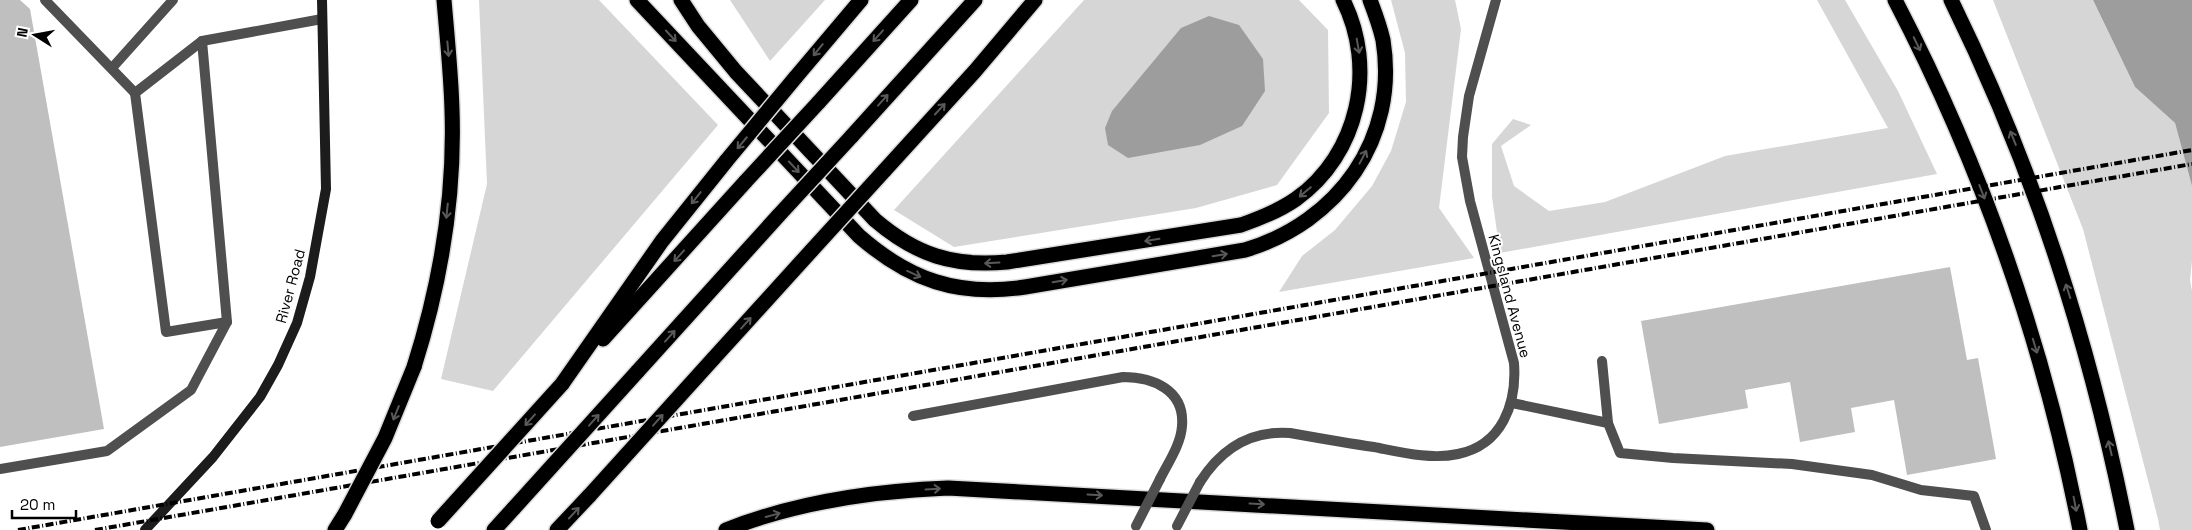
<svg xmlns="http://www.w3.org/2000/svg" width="2192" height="530" font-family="'Space Grotesk',sans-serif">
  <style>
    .green { fill: #d6d6d6 }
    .water { fill: #9d9d9d }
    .building { fill: #bfbfbf }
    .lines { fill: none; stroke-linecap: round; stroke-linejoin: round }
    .highway-casing { stroke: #dbdbdb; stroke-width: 18 }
    .lane { stroke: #4f4f4f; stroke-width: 10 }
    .street { stroke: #4f4f4f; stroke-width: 10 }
    .secondary { stroke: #1c1c1c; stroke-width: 10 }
    .highway { stroke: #000; stroke-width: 15 }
    .rail { stroke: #000; stroke-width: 4; stroke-dasharray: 8 2.5 1 2.5; stroke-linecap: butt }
    .highway-bridge-casing { stroke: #dbdbdb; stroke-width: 18; stroke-linecap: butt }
    .lane-bridge { stroke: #4f4f4f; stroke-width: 10 }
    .street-bridge { stroke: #4f4f4f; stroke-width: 10 }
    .highway-bridge { stroke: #000; stroke-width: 15 }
    .oneway { stroke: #595959 }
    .labels { text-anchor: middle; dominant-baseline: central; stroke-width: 4; stroke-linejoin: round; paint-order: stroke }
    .street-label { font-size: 15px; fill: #000; stroke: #fff }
  </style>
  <rect width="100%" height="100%" fill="#fff"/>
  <g class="green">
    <polygon points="479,0 599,0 718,125 493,391 441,379 487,184"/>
    <polygon points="730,0 825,0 770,61"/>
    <polygon points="1084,0 1299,0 1328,30 1329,113 1277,185 1196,208 954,247 894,210"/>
    <polygon points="1391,0 1455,0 1461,29 1439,208 1474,258 1279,292 1302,256 1335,230 1372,186 1391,151 1406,102 1405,53"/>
    <polygon points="1817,0 1845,0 1898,91 1937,174 1500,253 1492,197 1492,144 1513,119 1531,125 1501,146 1514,186 1549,211 1605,202 1725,156 1888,128"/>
    <polygon points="1993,0 2093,0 2135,87 2175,123 2192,186 2192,261 2190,280 2192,291 2192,530 2160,530 2158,519 2083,229"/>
  </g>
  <g class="water">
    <polygon points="2093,0 2192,0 2192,186 2175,123 2135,87"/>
    <polygon points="1209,16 1239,25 1263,59 1265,91 1242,126 1200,145 1128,158 1108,145 1105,128 1112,111 1181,28"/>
  </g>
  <g class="building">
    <polygon points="0,0 20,0 30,9 104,429 0,447"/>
    <polygon points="1950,267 1967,360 1978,358 1996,459 1907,475 1894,400 1851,408 1855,432 1800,442 1790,382 1745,390 1748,408 1659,424 1641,321"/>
  </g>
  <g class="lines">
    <defs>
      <g id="highway">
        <path d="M 637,0 L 859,236 C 909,280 958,297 1025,287 L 1245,250 C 1338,222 1399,139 1383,40 C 1380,27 1375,13 1370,0"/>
        <path d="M 681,0 L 698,26 L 736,72 L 875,220 C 916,255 953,267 1007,262 L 1241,225 C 1261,218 1279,211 1296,199 C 1359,154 1377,68 1343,0"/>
        <path d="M 1895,0 C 1982,167 2044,345 2080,530"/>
        <path d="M 1951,0 C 2035,171 2090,344 2127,530"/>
        <polyline points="795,78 861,0"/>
        <polyline points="818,103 911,0"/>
        <polyline points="851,137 975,0"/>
        <polyline points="884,171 975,71 1035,0"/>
        <polyline points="603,339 746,181"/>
        <polyline points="713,359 812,250"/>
        <path d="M 414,367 C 440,285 455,196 452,110 C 451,73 447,36 444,0"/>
        <polyline points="637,372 779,215"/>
        <polyline points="562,384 662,241 727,160"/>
        <polyline points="335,530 345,514"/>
        <polyline points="494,530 514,508"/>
        <polyline points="557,530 590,495"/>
        <path d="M 726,530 C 796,502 873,491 948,488 L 1707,530"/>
      </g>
    </defs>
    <use href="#highway" class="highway-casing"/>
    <g class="lane">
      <polyline points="45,0 135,93"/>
      <polyline points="112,68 173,0"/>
      <polyline points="227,322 166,332 135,93 202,41 322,19"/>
      <polyline points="1602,361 1608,423"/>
      <polyline points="1512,403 1608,423 1620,453 1673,458 1792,464 1872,475 1921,490 1974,496 1986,530"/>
      <path d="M 913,416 L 1123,377 C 1153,377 1185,390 1182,426 C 1181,444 1168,463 1160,479"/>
      <polyline points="0,469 107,451 191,390 227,322 202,41"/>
    </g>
    <path class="street" d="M 1200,482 C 1221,449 1250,430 1290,433 C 1318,438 1346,443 1374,447 C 1400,452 1431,460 1458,454 C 1502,445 1517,404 1514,363 L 1470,201 L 1462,157 L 1463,137 L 1469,96 L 1496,0"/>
    <polyline class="secondary" points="145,530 213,457 260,397 278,365 297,323 310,277 326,189 322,0"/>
    <use href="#highway" class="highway"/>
    <g class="rail">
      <polyline points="18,530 2192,150"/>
      <polyline points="95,530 2192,164"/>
    </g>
    <defs>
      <g id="highway-bridge">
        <polyline points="727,160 795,78"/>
        <polyline points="746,181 818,103"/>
        <polyline points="779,215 851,137"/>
        <polyline points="812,250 884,171"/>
        <polyline points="590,495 713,359"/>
        <polyline points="514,508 637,372"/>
        <polyline points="345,514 385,438 414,367"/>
        <polyline points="438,521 562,384"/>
      </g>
    </defs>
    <use href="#highway-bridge" class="highway-bridge-casing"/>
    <polyline class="lane-bridge" points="1136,526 1160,479"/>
    <polyline class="street-bridge" points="1177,526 1200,482"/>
    <use href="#highway-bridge" class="highway-bridge"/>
  </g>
  <defs><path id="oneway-shaft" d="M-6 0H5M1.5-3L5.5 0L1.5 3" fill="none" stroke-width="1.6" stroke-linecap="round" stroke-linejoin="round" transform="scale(1.25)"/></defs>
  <g class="oneway">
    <use href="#oneway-shaft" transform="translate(671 36) rotate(47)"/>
    <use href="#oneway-shaft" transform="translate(878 36) rotate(132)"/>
    <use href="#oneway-shaft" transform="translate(1917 44) rotate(64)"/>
    <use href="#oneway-shaft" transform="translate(1358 46) rotate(80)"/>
    <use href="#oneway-shaft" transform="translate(448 49) rotate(85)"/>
    <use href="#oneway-shaft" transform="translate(818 50) rotate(129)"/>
    <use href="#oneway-shaft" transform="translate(883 100) rotate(-48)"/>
    <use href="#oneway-shaft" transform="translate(940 109) rotate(-47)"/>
    <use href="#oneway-shaft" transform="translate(2013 138) rotate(-112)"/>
    <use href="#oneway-shaft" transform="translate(742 143) rotate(130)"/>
    <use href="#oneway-shaft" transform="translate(1363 157) rotate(-62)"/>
    <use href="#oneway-shaft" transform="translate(794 167) rotate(47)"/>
    <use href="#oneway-shaft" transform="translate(1305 192) rotate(140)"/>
    <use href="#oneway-shaft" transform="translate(1982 192) rotate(69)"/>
    <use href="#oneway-shaft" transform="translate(696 198) rotate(129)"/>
    <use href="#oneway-shaft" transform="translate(447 211) rotate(96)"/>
    <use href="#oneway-shaft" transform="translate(1152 240) rotate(171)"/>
    <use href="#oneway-shaft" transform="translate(1220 255) rotate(-9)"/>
    <use href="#oneway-shaft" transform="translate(679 256) rotate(132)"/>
    <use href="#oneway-shaft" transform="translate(992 263) rotate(177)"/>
    <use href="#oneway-shaft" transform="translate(914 274) rotate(24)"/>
    <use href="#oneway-shaft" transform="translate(1060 281) rotate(-9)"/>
    <use href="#oneway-shaft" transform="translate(2068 291) rotate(-108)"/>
    <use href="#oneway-shaft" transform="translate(746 323) rotate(-48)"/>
    <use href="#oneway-shaft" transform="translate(670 336) rotate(-48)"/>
    <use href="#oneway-shaft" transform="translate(2035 346) rotate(73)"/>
    <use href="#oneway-shaft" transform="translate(396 413) rotate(112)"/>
    <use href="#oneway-shaft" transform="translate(530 420) rotate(132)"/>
    <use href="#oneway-shaft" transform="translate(594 420) rotate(-48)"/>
    <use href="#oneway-shaft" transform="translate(658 420) rotate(-48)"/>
    <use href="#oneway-shaft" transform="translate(2110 448) rotate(-103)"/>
    <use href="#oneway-shaft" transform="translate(933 489) rotate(-3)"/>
    <use href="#oneway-shaft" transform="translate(1095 495) rotate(3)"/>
    <use href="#oneway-shaft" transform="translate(1257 504) rotate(3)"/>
    <use href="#oneway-shaft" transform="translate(2075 504) rotate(79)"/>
    <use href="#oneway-shaft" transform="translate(574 513) rotate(-47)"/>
    <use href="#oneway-shaft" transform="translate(773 515) rotate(-15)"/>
  </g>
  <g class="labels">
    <g class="street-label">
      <text transform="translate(290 286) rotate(-75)">River Road</text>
      <text transform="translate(1510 296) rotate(75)">Kingsland Avenue</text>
    </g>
  </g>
  <g transform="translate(35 35) rotate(281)" stroke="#ffffff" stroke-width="4" paint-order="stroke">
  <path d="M0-4L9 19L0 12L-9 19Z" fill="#000000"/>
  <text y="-8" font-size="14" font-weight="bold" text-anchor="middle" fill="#000000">N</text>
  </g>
  <path d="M12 510v8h64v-8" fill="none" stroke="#000000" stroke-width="2.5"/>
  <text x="20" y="510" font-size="15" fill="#000000" stroke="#ffffff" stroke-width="4" paint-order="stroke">20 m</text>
</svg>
